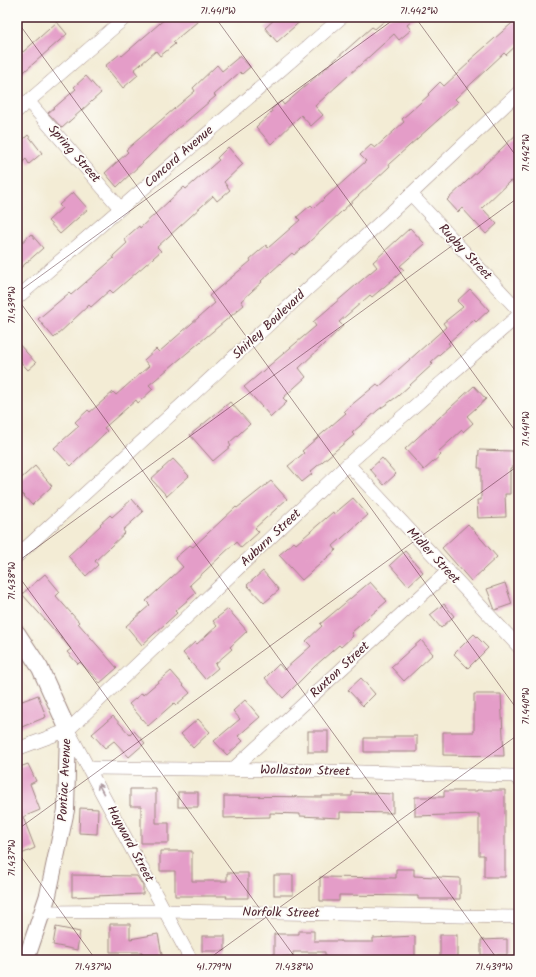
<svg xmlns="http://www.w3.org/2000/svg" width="536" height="977" font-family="Kalam,sans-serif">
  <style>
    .building { fill: #e49dc8 }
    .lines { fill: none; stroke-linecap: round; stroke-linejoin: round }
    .minor-casing { stroke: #9e8680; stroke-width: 14 }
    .tertiary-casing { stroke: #9e8680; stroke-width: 18 }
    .minor { stroke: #fff; stroke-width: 13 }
    .tertiary { stroke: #fff; stroke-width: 16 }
    .oneway { stroke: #ae9aa0 }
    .ticks { fill: none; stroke: #4a1f2b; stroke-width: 1; stroke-opacity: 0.45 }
    .labels { text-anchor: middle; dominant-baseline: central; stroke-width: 3.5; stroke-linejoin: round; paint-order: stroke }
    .street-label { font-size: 13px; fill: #4a1f2b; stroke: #fdfcf7 }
    .neatline { fill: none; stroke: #4a1f2b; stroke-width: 1.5 }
    .ticks-label { font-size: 10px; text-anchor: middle; fill: #4a1f2b }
  </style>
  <rect width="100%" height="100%" fill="#fdfcf7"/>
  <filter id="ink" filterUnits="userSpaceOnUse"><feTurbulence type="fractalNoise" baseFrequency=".025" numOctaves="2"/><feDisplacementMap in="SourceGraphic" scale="8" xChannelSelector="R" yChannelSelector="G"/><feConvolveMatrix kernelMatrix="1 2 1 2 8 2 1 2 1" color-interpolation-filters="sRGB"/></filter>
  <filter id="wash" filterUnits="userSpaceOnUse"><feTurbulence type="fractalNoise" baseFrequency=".012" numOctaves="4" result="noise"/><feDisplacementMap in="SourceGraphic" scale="16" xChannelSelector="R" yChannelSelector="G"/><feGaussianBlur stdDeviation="0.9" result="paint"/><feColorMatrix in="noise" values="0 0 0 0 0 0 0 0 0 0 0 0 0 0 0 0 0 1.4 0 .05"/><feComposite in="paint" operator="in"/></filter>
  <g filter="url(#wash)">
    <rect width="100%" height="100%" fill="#f3ecd5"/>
    <g id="blocks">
      <g class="building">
        <polygon points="167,17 203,17 173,42 175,44 160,56 156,51 134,70 138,75 123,88 105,66 120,54 122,56"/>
        <polygon points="277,17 305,17 277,42 265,28"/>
        <polygon points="389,17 417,17 407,25 411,30 399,40 394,34 315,106 323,115 311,126 301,115 271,144 256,127 272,112 271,110 281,101 284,105 372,27 375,29"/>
        <polygon points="519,17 519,43 506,55 504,53 455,99 458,102 389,164 390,166 308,243 294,255 292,253 261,281 262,282 241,301 244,305 149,385 153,389 138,403 136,400 104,428 107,431 71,466 54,448 79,426 75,422 88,410 90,412 113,392 116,395 149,366 144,360 156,349 159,352 215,303 209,296 251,261 250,259 266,245 268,248 300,220 297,217 311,205 314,208 366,161 360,155 371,145 375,148 404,122 402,119 429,95 428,94 440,82 444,86 470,62 469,61"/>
        <polygon points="57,22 67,34 17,78 17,45 23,52"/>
        <polygon points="240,56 250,67 242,74 240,72 214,95 216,96 176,130 117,187 105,173 128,152 126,150 195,91 193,88 217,65 222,71"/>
        <polygon points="86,76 101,93 62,128 48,113 76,89 74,87"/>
        <polygon points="519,132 519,175 512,182 510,181 482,208 497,224 486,234 462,208 458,212 447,200"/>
        <polygon points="28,135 42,153 29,164 26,159 17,167 17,145"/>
        <polygon points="228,147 243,164 224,182 230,190 217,201 213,196 157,247 161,251 113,293 110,290 91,307 89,305 54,338 38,319 69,293 71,295 114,258 113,256 127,243 124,239 139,226 140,228 184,187 186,189 219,160 217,158"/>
        <polygon points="73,192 88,209 60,234 48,221 62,208 59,205"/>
        <polygon points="410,228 425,244 400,266 404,270 372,297 370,295 339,322 343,326 299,368 306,377 283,398 287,402 271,417 244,387 316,326 313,322 377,267 373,262"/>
        <polygon points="31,234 43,248 17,271 17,247"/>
        <polygon points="470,289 489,310 476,322 474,320 448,343 450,345 431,362 433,364 398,396 378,410 352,433 354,435 310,472 312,474 302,482 288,466 304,453 302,451 346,413 344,411 377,384 379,387 446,327 443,323 463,307 457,301"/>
        <polygon points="17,342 36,363 28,370 17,358"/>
        <polygon points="474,386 486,399 467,416 473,423 463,432 462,430 438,452 441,455 424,470 405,449"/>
        <polygon points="230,402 250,424 229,443 231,446 213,461 190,435"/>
        <polygon points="479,450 513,451 513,468 510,468 510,494 505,494 506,517 478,518 477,500 481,500 481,468 478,468"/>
        <polygon points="382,458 396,474 384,485 370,469"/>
        <polygon points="173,459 189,476 167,496 151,479"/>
        <polygon points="35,466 52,486 32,505 17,488 17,482"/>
        <polygon points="271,481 287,499 255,528 259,532 241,548 236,542 190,585 196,593 175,611 177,613 142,645 126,626 150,605 146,601 183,567 175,558 190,545 193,547 236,507 237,508"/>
        <polygon points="353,498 368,515 333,546 336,550 302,580 279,555 294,542 296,544 333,512 334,514"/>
        <polygon points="132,499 143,512 123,530 125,533 95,561 98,565 86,576 68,556 101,525 100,524 110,515 112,517"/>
        <polygon points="468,524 497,557 471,581 442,548"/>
        <polygon points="405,551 423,572 408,586 390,565"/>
        <polygon points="263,571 279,590 264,603 247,585"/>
        <polygon points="45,574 60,592 56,596 79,622 78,623 117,668 100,683 80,662 78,664 67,652 71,649 22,594"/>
        <polygon points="370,582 387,601 351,633 353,636 341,647 339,645 315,666 283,698 265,678 279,664 284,670 311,646 306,641 322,626 320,624"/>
        <polygon points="505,583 512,604 495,610 487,589"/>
        <polygon points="444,604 454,616 441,628 430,615"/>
        <polygon points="228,609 247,631 230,647 232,649 215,664 218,668 205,679 183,653 195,642 197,644 217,626 213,621"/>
        <polygon points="474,634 488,648 468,668 454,654"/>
        <polygon points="421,640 433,654 404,681 391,667"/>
        <polygon points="171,671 190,693 176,705 174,703 148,726 129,704 142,693 143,695"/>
        <polygon points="361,678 375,694 363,706 348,690"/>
        <polygon points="474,694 501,694 504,756 443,755 443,732 474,732"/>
        <polygon points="38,695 46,717 17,729 17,703"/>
        <polygon points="245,700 260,717 238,736 243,741 227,755 214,741 240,719 233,711"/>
        <polygon points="113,716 130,735 134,731 145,743 129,757 114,741 105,748 92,734"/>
        <polygon points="198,719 210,732 193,748 181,734"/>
        <rect x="308" y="731" width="20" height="21"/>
        <polygon points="394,736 417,736 417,752 364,752 364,738 394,738"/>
        <polygon points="28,764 36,781 30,784 40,810 23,817 35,848 17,856 17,768"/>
        <polygon points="130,789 156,789 156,823 169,823 169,843 141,843 141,806 130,806"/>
        <polygon points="477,790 505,790 505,877 484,877 484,855 479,855 479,814 415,816 415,797 444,797 444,791 477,791"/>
        <rect x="178" y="792" width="20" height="15"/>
        <polygon points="352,792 393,794 393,813 340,812 340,818 300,816 300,814 270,813 270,817 224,818 224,796 322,797 322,796 352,796"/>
        <polygon points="80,808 98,809 97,834 79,833"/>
        <polygon points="160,851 192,851 192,881 227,881 227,873 248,873 248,898 226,898 227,896 175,896 175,871 160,871"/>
        <polygon points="396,869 414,869 414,876 460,878 460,899 418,899 418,896 339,895 339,901 320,901 320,877 396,878"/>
        <polygon points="72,875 137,876 143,886 143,894 72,897"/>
        <rect x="274" y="875" width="19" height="20"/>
        <polygon points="110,924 130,924 130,939 158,934 163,960 144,960 142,952 110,952"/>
        <polygon points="56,927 80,932 77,950 53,945"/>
        <polygon points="299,931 314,931 314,941 341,941 341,942 373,942 373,938 415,936 415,960 365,958 365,960 325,960 325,952 293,952 293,956 274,957 274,934 299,934"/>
        <rect x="440" y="935" width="17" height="23"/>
        <rect x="202" y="936" width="23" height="15"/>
        <polygon points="507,939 507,955 481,955 481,940"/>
      </g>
    </g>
  </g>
  <g filter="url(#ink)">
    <use href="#blocks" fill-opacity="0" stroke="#9e8680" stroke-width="1"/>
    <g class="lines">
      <defs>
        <g id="minor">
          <polyline points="28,101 120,208"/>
          <polyline points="17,111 126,17"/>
          <polyline points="411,194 519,311"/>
          <polyline points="17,298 342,17"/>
          <polyline points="348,464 519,647"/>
          <polyline points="17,556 411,194 519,92"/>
          <polyline points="68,730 191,960"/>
          <polyline points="17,749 68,730 348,464 519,315"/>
          <polyline points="90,768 288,770 514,776 519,780"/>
          <polyline points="233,769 448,571"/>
          <polyline points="42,912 166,911 519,917"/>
        </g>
        <polyline id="tertiary" points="17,633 40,668 68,730 66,810 48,895 26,960"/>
      </defs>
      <use href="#minor" class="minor-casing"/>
      <use href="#tertiary" class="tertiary-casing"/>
      <use href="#minor" class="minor"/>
      <use href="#tertiary" class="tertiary"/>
    </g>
    <defs><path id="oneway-shaft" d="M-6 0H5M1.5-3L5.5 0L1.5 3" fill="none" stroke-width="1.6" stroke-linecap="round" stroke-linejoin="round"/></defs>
    <use class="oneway" href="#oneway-shaft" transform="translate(101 789) rotate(-118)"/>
  </g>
  <path class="ticks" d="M 215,17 L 519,436M 415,17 L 519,160M 17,21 L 519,712M 17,25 L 28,17M 17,293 L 397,17M 17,298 L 498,960M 17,562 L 519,197M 17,574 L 297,960M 17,830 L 519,465M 17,851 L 96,960M 207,960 L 519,734"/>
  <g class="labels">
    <g class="street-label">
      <text transform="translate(74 154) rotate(49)">Spring Street</text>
      <text transform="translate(179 157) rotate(-41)">Concord Avenue</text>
      <text transform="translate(465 252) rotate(47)">Rugby Street</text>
      <text transform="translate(269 325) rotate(-43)">Shirley Boulevard</text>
      <text transform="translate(271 538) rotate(-43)">Auburn Street</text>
      <text transform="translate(433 556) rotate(47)">Midler Street</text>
      <text transform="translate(340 670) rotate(-43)">Ruxton Street</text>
      <text transform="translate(305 771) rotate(1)">Wollaston Street</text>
      <text transform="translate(65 780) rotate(-87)">Pontiac Avenue</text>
      <text transform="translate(130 844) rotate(62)">Hayward Street</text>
      <text transform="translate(281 913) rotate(1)">Norfolk Street</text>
    </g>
  </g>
  <rect width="536" height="977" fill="none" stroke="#fdfcf7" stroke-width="44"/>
  <rect x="22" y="22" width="492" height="933" class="neatline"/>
  <g class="ticks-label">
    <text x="218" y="14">71.441°W</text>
    <text x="419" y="14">71.442°W</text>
    <text transform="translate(525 153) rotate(-90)" y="4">71.442°W</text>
    <text transform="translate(11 305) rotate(-90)" y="4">71.439°W</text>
    <text transform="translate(525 429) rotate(-90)" y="4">71.441°W</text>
    <text transform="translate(11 581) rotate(-90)" y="4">71.438°W</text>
    <text transform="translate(525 706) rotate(-90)" y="4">71.440°W</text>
    <text transform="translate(11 858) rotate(-90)" y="4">71.437°W</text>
    <text x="93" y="970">71.437°W</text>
    <text x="214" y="970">41.779°N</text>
    <text x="294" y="970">71.438°W</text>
    <text x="494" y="970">71.439°W</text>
  </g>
</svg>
